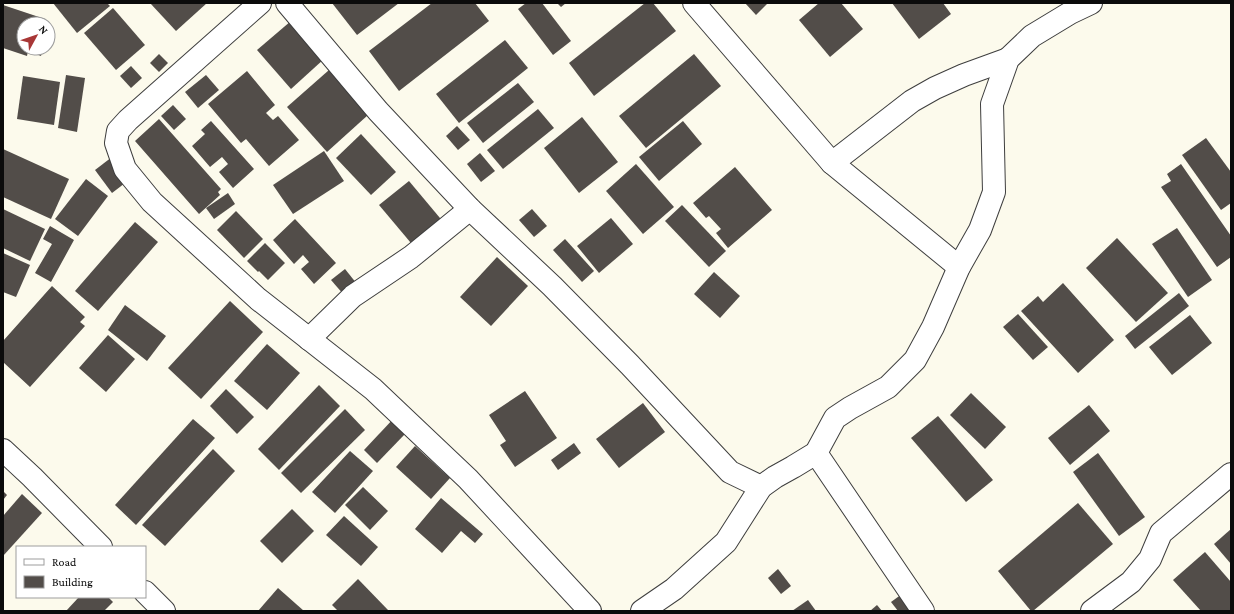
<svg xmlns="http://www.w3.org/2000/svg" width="1234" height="614" font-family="'Crimson Pro',serif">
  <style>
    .building { fill: #524d49 }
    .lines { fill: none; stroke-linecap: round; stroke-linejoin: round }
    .street-casing { stroke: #3e3e3e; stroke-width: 24 }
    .street { stroke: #fff; stroke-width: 22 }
  </style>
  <rect width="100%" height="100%" fill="#fcfaec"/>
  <g class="building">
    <polygon points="53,3 107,3 110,6 77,33"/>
    <polygon points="150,3 207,3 176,31"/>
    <polygon points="332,3 399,3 357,35"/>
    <polygon points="432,3 475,3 489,21 399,91 369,51"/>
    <polygon points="526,3 542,3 571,41 553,55 518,9"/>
    <polygon points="557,3 566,3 561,7"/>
    <polygon points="645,3 653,3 676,31 594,96 569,63"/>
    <polygon points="745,3 768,3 756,15"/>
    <polygon points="819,3 841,3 863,29 830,57 799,20"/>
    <polygon points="892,3 943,3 951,14 919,39"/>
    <polygon points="3,5 45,19 44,24 24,24 24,48 43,48 41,56 28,51 27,56 3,48"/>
    <polygon points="113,8 145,45 116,70 84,33"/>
    <polygon points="291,21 324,59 291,89 257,50"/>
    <polygon points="505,40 528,68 459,123 436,94"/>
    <polygon points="159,54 168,63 159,72 150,63"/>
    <polygon points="694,54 721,86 646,148 619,116"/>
    <polygon points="131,66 142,78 131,88 120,76"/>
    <polygon points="329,70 368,115 327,152 287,107"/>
    <polygon points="247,71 275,105 266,113 273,120 278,116 299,140 269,166 246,139 241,143 208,104"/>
    <polygon points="66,75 85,78 77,132 58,128"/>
    <polygon points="206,75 219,90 198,108 185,92"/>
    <polygon points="23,76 60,82 54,125 17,119"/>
    <polygon points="518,83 534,102 483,143 467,123"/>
    <polygon points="173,105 186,119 174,130 161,116"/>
    <polygon points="538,109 554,128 503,169 487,150"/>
    <polygon points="582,117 618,162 579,193 544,148"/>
    <polygon points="159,119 221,189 218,192 220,195 199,214 135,141"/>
    <polygon points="211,121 254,169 233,188 219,172 228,164 222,157 210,167 192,146 205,134 201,130"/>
    <polygon points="683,121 702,144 659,181 639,157"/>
    <polygon points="457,126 470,140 458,150 446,136"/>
    <polygon points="361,134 396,172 371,195 336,158"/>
    <polygon points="1206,138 1231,172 1231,203 1221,210 1182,155"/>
    <polygon points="3,149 69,179 51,219 3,197"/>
    <polygon points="324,151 344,181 293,214 273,185"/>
    <polygon points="480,153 495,171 481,182 467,164"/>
    <polygon points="112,157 129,180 112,193 95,170"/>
    <polygon points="636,164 674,207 643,234 606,191"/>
    <polygon points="1181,164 1231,236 1231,257 1217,267 1161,187 1171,181 1167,174"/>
    <polygon points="735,167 772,210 728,248 716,233 721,229 709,216 706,218 693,203"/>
    <polygon points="86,179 108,196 78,236 55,219"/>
    <polygon points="409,181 445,224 416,249 379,205"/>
    <polygon points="228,193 235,204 214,219 206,208"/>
    <polygon points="682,205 726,251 709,267 665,221"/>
    <polygon points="3,209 45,229 30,261 3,248"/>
    <polygon points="532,209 547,226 534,237 519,220"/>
    <polygon points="236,211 263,239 244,258 217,230"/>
    <polygon points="611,218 633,244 599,273 577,246"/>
    <polygon points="295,219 336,263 314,284 301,269 309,262 303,255 294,264 273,240"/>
    <polygon points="135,222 158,242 98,311 75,291"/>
    <polygon points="50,226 74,240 51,282 35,273 52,244 43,239"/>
    <polygon points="1177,228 1212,280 1188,297 1152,244"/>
    <polygon points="1117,238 1168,293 1136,322 1086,268"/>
    <polygon points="565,239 594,271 582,282 553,250"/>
    <polygon points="265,243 285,263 268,280 259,271 258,272 247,261"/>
    <polygon points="3,253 30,265 16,297 3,292"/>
    <polygon points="497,257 528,286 491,326 460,297"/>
    <polygon points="345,269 357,284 344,295 331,280"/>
    <polygon points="714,272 740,296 720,318 694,294"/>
    <polygon points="1063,283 1114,340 1078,373 1021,311 1038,296 1043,302"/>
    <polygon points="52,286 85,317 80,322 85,326 30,387 3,362 3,341"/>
    <polygon points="1179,293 1189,306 1135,349 1125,336"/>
    <polygon points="230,301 263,332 201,399 168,368"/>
    <polygon points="125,305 166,336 147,361 108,330"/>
    <polygon points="1018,314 1048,347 1033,360 1003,327"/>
    <polygon points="1190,315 1212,343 1172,375 1149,347"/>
    <polygon points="108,335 135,359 106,392 79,368"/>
    <polygon points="267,344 300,373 267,410 234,381"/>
    <polygon points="319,385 340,406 279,470 258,449"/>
    <polygon points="226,389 254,417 237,434 210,406"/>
    <polygon points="525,391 557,438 515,467 500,445 506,441 489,415"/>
    <polygon points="971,393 1006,427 985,449 950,415"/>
    <polygon points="643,403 665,432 619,468 596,439"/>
    <polygon points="1089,405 1110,431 1070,465 1048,438"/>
    <polygon points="345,409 365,430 301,493 281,473"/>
    <polygon points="938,416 993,480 966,502 911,438"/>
    <polygon points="395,417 405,434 377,463 364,450"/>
    <polygon points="193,419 215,438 136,525 115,505"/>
    <polygon points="574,443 581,453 558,470 551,460"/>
    <polygon points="415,446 450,478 431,499 396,467"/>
    <polygon points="213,449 235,471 165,546 142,525"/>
    <polygon points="350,451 373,471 335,513 312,492"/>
    <polygon points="1098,453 1145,517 1119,536 1073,472"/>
    <polygon points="363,487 388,511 370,530 345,505"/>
    <polygon points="3,491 7,495 3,500"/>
    <polygon points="22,494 42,513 3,556 3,516"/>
    <polygon points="441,498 483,534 475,543 461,531 442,553 415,529"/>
    <polygon points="1078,503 1113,544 1033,611 1031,611 998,571"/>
    <polygon points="292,509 314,531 282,563 260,541"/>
    <polygon points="344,516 378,547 361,566 326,535"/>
    <polygon points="1231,529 1231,564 1214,544"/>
    <polygon points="1205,552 1231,582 1231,611 1201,611 1173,580"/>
    <polygon points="778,569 791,586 781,594 768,578"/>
    <polygon points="358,579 388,610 387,611 338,611 332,605"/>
    <polygon points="278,588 304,611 258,611"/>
    <polygon points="902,594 912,611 898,611 891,602"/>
    <polygon points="79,597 108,597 113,602 104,611 66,611"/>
    <polygon points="808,600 816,611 792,611"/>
    <polygon points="877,605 882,611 870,611"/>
  </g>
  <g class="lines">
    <defs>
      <g id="street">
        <polyline points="260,3 128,120 118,131 116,143 125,169 152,202 258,299 373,389 468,479 590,611"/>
        <polyline points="287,3 378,111 470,209 552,286 630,365 730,472 761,487"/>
        <polyline points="694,3 832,163 959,267"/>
        <polyline points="832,163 912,101 935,88 964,75 1008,59"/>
        <polyline points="309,339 353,296 411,257 470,209"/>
        <polyline points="3,450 32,477 101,547"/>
        <polyline points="816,453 923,611"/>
        <polyline points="145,592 164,611"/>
        <polyline points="642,611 674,589 726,542 761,487 775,477 793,467 816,453 835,418 850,408 888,387 915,360 933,327 959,267 980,230 994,192 992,104 1008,59 1032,36 1070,13 1091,3"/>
        <polyline points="1092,611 1131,582 1150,559 1161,533 1231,474"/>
      </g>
    </defs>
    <use href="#street" class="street-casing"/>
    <use href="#street" class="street"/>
  </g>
  <rect width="1234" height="614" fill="none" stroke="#0b0b0b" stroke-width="8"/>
  <rect x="16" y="546" width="130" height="52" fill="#ffffff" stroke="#9d9d9d"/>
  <rect x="24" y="559" width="20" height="6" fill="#ffffff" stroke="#9d9d9d"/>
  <text x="52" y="566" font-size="12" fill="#0b0b0b">Road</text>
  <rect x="24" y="576" width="20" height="12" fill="#524d49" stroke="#9d9d9d"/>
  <text x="52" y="586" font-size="12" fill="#0b0b0b">Building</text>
  <g transform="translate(36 36) rotate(50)"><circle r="19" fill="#ffffff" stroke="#9d9d9d"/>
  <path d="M0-3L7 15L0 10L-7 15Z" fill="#a83736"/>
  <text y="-6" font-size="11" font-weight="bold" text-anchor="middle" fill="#0b0b0b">N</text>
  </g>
</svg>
